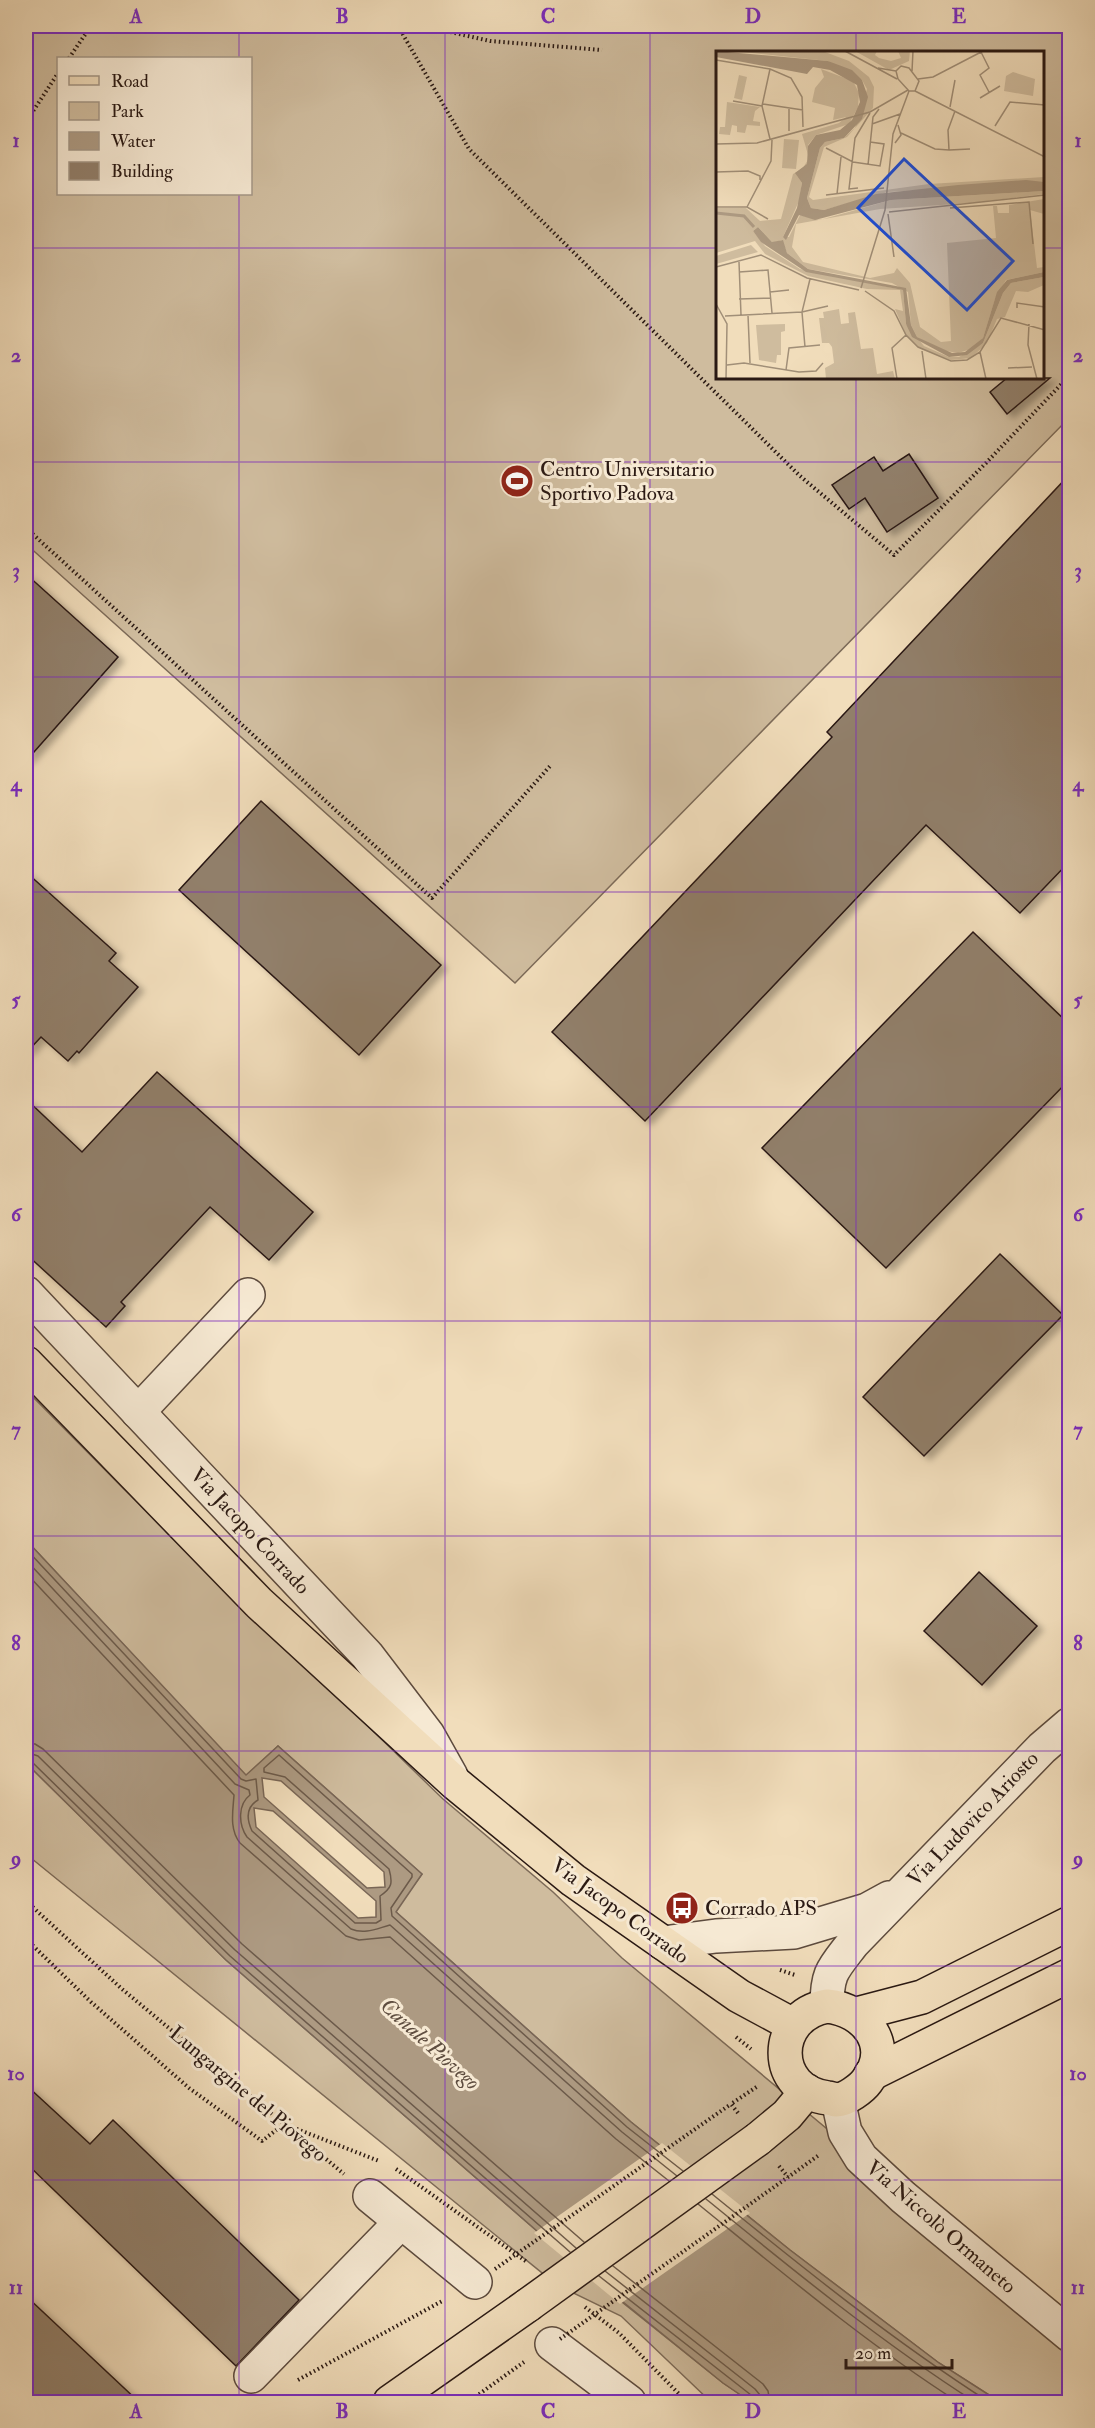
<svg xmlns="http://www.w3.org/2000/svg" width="1095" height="2428" font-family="'IM FELL Double Pica',serif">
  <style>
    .green { fill: #cfbc9e; stroke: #7c6a58; stroke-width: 1.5; fill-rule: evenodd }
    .water { fill: #ad9a82; stroke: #796656; stroke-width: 1.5; fill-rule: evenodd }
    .pier { fill: #f1ddbb }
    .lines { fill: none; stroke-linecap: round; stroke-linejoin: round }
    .shore { stroke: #6c5a4a; stroke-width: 1.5 }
    .building { fill: #917f6a; stroke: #2a1913; stroke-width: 1.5; filter: url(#shadow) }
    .minor-casing { stroke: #5c4a3d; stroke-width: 36 }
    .major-casing { stroke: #2a1913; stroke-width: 36 }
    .path { stroke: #2a1913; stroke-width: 4; stroke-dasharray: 1.5 3; stroke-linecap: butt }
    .minor { stroke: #f6e9d3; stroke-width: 33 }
    .major { stroke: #f1ddbb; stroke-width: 33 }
    .major-bridge-casing { stroke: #2a1913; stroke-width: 36; stroke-linecap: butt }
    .path-bridge { stroke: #2a1913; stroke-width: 4; stroke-dasharray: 1.5 3; stroke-linecap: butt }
    .major-bridge { stroke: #f1ddbb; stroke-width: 33 }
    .grid { fill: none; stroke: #7b2cbf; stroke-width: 1.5; stroke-opacity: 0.55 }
    .labels { text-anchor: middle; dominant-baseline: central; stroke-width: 6; stroke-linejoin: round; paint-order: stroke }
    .poi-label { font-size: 21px; fill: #2a1913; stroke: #f6e9d3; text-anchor: start }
    .street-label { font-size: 21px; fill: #2a1913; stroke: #f6e9d3 }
    .water-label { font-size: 22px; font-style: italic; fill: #5e4d3f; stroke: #f6e9d3 }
    .inset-river { fill: none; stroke: #ad9a82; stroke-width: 3 }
    .inset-road { fill: none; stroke: #a18f78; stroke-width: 1.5 }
    .view { fill: #1d4ed8; fill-opacity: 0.15; stroke: #1d4ed8; stroke-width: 3 }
    .inset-edge { fill: none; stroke: #2a1913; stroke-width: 3 }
    .neatline { fill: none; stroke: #7b2cbf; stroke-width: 2 }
    .grid-label { font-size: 20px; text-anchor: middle; font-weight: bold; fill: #7b2cbf }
  </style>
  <defs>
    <filter id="shadow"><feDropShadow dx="6" dy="4" stdDeviation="3" flood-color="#0004"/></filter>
  </defs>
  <rect width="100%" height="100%" fill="#f1ddbb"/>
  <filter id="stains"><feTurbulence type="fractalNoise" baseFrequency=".00333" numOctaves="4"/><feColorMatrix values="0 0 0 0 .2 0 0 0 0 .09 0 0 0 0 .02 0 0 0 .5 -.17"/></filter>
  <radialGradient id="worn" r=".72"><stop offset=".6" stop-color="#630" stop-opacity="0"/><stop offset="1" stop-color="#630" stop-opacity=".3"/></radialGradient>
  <g class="green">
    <path d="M 26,26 L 1069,26 L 1069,418 L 515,983 L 26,544 ZM 717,52 L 1042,52 L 1042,378 L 717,378 ZM 58,58 L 250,58 L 250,194 L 58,194 Z"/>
    <polygon points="26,1390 123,1488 443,1799 553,1892 622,1958 862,2158 1069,2324 1069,2402 1000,2402 939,2363 790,2250 631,2122 395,1911 422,1874 278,1746 246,1776 26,1540"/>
    <polygon points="26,1763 226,1960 577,2266 723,2383 751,2402 711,2402 621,2316 557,2285 26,1854"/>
  </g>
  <path class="water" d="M 26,1540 L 246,1775 L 278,1746 L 422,1874 L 396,1912 L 631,2122 L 790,2250 L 939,2363 L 1000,2402 L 751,2402 L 723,2383 L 560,2251 L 226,1960 L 26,1763 ZM 262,1778 L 281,1781 L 384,1872 L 385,1887 L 367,1888 L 264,1797 ZM 254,1808 L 273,1811 L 376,1901 L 376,1917 L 358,1918 L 256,1827 Z"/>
  <polygon class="pier" points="662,2143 750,2213 620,2304 534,2233"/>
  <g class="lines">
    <g class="shore">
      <path d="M 26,1549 L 241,1779 L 246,1781 L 256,1779 L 258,1800 C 246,1807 246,1818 252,1831 L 355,1923 L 376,1923 L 381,1920 L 380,1896 C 392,1888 393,1883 389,1869 L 285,1777 L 264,1772 L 264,1768 L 279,1755 L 412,1874 L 412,1877 L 391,1908 L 392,1916 L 627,2127 L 683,2171"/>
      <path d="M 26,1560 L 235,1784 L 249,1790 L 250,1795 C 238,1804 238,1824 247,1837 L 351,1929 C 365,1935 378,1928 390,1925 L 622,2132 L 677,2176"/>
      <path d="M 26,1573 L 234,1795 C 233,1811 229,1829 240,1843 L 346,1936 L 359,1940 L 390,1937 L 616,2139 L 669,2181"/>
      <polyline points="26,1743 35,1744 43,1749 242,1944 584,2242"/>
      <polyline points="26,1752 38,1756 235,1950 576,2248"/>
      <polyline points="26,1760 32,1762 230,1956 570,2252"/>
      <path d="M 712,2194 C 802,2267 892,2340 989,2402"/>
      <path d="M 706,2199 C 793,2270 881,2342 975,2402"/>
      <path d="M 698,2204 C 783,2273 867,2344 958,2402"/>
      <polyline points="613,2266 763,2384 768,2391 770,2402"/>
      <polyline points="605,2271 755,2389 760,2395 761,2402"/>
      <polyline points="599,2276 751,2395 753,2402"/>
    </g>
  </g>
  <g class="building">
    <polygon points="1007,378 1050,378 1007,414 990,392"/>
    <polygon points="909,454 938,498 887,532 865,498 849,509 832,485 874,457 883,471"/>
    <polygon points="1070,474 1070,861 1020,913 926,825 645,1121 552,1032 832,737 827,732"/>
    <polygon points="26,574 118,657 26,761"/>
    <polygon points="261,801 441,965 359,1055 179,890"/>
    <polygon points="26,872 116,953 109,961 138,987 79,1053 77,1051 68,1061 41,1037 26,1053"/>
    <polygon points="973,932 1070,1025 1070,1079 886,1268 762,1148"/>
    <polygon points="157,1072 313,1212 269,1260 210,1207 121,1302 125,1306 106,1327 26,1254 26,1099 82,1152"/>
    <polygon points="1000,1254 1063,1315 924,1456 863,1397"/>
    <polygon points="979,1572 1037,1626 982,1685 924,1631"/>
    <polygon points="26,2085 90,2144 113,2120 299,2300 236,2366 26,2163"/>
    <polygon points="26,2296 140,2403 26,2403"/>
  </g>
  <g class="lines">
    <defs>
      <g id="minor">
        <polyline points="26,1293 367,1655 428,1735 451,1776"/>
        <polyline points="138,1412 248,1295"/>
        <polyline points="663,1943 716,1936 794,1932 867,1910 889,1898"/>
        <path d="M 827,2006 C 827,1972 833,1969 853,1943 L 1042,1748 L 1070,1724"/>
        <polyline points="838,2100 845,2132 861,2158 903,2197 1070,2335"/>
        <polyline points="370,2196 475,2282"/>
        <polyline points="552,2344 629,2402"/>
        <polyline points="251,2376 400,2223"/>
      </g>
      <g id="major">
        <polyline points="26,1363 259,1603 455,1783 573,1880 739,1996 793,2025"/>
        <path d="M 827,2006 C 866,2010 894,2046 867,2081 C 862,2088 846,2100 837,2100 C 834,2100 831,2098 828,2098 C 771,2091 771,2016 827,2006 Z"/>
        <polyline points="857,2014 922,1997 1070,1923"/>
        <polyline points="871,2074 1070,1975"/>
        <polyline points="758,2139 787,2115 807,2091"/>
        <polyline points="390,2402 528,2305"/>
      </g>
    </defs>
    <use href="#minor" class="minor-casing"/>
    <use href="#major" class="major-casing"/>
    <g class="path">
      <polyline points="398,26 469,149 800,476 894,555 986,463 1070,375"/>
      <polyline points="424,26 490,41 602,50"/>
      <polyline points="69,58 91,26"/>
      <polyline points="26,122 58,73"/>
      <polyline points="26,528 432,898 551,765"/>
      <polyline points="26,1901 122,1989 344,2174"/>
      <polyline points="26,1939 91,2002 189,2088 262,2141 284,2124"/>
      <polyline points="780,1970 795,1975"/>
      <polyline points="736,2037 751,2049"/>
      <polyline points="738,2113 731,2104 758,2086"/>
      <polyline points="284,2124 379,2161"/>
      <polyline points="779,2166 788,2177"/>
      <polyline points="396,2169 527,2262"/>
      <polyline points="791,2175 819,2155"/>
      <polyline points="585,2307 619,2333 687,2402"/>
      <polyline points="298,2380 444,2300"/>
      <polyline points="468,2402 524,2362"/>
    </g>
    <use href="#minor" class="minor"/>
    <use href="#major" class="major"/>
    <defs>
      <polyline id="major-bridge" points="528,2305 758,2139"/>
    </defs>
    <use href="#major-bridge" class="major-bridge-casing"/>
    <g class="path-bridge">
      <polyline points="495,2269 731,2104"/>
      <polyline points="560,2339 791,2175"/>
    </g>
    <use href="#major-bridge" class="major-bridge"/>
  </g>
  <path class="grid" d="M 239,26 L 239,58M 445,26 L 445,2402M 650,26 L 650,2402M 856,26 L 856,52M 239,194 L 239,2402M 26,248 L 717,248M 1042,248 L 1070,248M 856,378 L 856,2402M 26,462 L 1070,462M 26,677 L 1070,677M 26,892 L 1070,892M 26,1107 L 1070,1107M 26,1321 L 1070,1321M 26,1536 L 1070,1536M 26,1751 L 1070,1751M 26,1966 L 1070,1966M 26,2180 L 1070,2180"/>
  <defs>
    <symbol id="stadium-disc" viewBox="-11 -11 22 22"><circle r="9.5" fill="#8f2418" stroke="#f6e9d3"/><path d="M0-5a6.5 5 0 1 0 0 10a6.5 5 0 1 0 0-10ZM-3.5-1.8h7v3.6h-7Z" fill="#fff"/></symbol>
    <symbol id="bus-disc" viewBox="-11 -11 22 22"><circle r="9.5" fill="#8f2418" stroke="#f6e9d3"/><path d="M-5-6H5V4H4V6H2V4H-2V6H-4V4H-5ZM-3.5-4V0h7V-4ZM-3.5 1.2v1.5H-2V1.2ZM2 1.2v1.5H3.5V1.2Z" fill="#fff"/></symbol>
  </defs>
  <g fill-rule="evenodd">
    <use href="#stadium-disc" x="498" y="462" width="38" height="38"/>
    <use href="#bus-disc" x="663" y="1889" width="38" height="38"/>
  </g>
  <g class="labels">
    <g class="poi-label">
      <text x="540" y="469">Centro Universitario<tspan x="540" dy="24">Sportivo Padova</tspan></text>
      <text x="705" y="1908">Corrado APS</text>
    </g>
    <g class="street-label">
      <text transform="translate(250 1531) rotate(47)">Via Jacopo Corrado</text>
      <text transform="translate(973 1819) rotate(-46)">Via Ludovico Ariosto</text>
      <text transform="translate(620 1911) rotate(36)">Via Jacopo Corrado</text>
      <text transform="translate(248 2094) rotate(40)">Lungargine del Piovego</text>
      <text transform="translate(941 2227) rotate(41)">Via Niccolò Ormaneto</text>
    </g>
    <g class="water-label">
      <text transform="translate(430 2044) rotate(42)">Canale Piovego</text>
    </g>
  </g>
  <g transform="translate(716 51)">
    <rect width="328" height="328" fill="#f1ddbb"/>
    <path d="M 18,0 L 109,1 L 133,10 L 153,26 L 158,36 L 157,57 L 131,86 L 108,96 L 93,146 L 97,149 L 213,133 L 328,126 L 328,131 L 172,141 L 108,159 L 95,157 L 91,147 L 104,97 L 109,91 L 128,87 L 139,77 L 151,38 L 146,29 L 112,10 ZM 139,0 L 161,0 L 159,4 L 163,7 L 175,10 L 185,7 L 182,0 L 194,0 L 193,10 L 173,19 ZM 105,18 L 137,30 L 143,42 L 142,56 L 133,73 L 100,84 L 92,94 L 94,99 L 94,103 L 93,107 L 92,112 L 90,116 L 80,123 L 86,132 L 83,150 L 67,186 L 73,186 L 84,164 L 104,169 L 175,149 L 328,140 L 328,143 L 255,152 L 164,158 L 80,173 L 76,196 L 87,211 L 154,227 L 178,222 L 181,217 L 194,232 L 204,276 L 225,291 L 235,290 L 231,192 L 280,187 L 277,155 L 281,155 L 282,162 L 293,162 L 293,154 L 328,148 L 328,163 L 314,159 L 321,217 L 328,216 L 328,221 L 290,229 L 279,248 L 267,287 L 255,298 L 242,302 L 225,299 L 201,286 L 195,274 L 192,241 L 176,232 L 92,218 L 71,202 L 66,189 L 57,192 L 42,176 L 37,180 L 49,195 L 84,218 L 187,239 L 190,273 L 208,295 L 233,306 L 243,306 L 267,292 L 287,242 L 295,232 L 328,226 L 328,234 L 312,241 L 300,240 L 289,266 L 281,268 L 271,292 L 255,307 L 235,309 L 205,298 L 190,284 L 179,258 L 187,260 L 184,239 L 151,238 L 92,225 L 49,203 L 39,190 L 0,202 L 0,157 L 30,157 L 44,170 L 65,168 L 77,123 L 87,117 L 93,107 L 86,83 L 123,72 L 130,66 L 117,69 L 119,57 L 96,51 L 99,37 L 108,26 ZM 297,21 L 319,28 L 317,45 L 288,40 L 290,25 ZM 23,24 L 31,26 L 26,49 L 18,47 ZM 11,51 L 44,56 L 39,60 L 37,70 L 44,71 L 44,75 L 31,74 L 29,82 L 21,81 L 21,75 L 16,74 L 14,84 L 3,83 L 4,76 L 9,76 ZM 68,88 L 83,89 L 80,118 L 66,117 ZM 35,194 L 42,201 L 0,213 L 0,205 ZM 123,258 L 125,273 L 133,272 L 132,262 L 139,261 L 145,298 L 157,297 L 161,323 L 177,320 L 179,328 L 110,328 L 109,317 L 118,312 L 116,296 L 113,292 L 106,292 L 103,267 L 108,267 L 107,261 ZM 69,273 L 69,280 L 65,281 L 65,304 L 61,304 L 60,312 L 43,309 L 40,274 Z" fill="#cfbc9e"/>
    <path d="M 0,0 L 112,10 L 136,19 L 146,29 L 152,46 L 146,68 L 128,87 L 109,91 L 104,97 L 91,147 L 95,157 L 108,159 L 160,143 L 242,134 L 310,129 L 328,131 L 328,140 L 175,149 L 99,169 L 83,164 L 70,189 L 67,186 L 81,157 L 86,132 L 79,122 L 91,113 L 92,95 L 100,84 L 124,79 L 136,69 L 144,51 L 141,34 L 114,19 L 97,16 L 91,23 L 0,6 ZM 42,176 L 56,191 L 67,189 L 71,202 L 92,218 L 190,237 L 195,274 L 201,286 L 236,302 L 249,301 L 267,287 L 281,241 L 291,229 L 328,221 L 328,226 L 295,232 L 287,242 L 267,292 L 251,304 L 233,306 L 196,286 L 190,273 L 187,239 L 90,221 L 45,191 L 37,180 Z" fill="#ad9a82"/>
    <path class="inset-river" d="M 0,162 L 28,165 L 38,176"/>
    <path class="inset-road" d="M 129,0 L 181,28M 265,1 L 273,17 L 264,24 L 273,41M 0,9 L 54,18 L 75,27 L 86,46 L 87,76M 185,15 L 193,17 L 203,30 L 199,40 L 193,40 L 182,28 L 180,20 ZM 162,17 L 180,20M 196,20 L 197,0M 202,28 L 217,26 L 267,0M 199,40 L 329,106M 264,47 L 284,35M 17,50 L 46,55M 47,53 L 87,59M 234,56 L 239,29M 156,73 L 184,63M 279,75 L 294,51 L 329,54M 73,80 L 73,57M 185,82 L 219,98 L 233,99 L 232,79 L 239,60M 54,88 L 46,55 L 54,18M 179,92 L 185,84 L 182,74M 0,93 L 41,92 L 154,61 L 192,39M 110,97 L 137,111 L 164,115 L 168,93 L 154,91M 233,99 L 254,98M 152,114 L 157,66 L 163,58M 0,121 L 32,120 L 44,125 L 44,129M 142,137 L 133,138 L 139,87 L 154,62M 121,143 L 125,106M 110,144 L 168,137M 0,156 L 31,156 L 52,168M 31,156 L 55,110 L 56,89M 234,157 L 313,151 L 317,193M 173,161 L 329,144M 172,163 L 178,206M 23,211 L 25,264M 0,216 L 45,204 L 91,227 L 143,239M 23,221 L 52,219 L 56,262M 145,237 L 169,159 L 177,83 L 193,40M 149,240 L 178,260 L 190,284 L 202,296 L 235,310 L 251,309 L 264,301 L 285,267 L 329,279M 54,241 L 73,239M 23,248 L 55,247M 0,253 L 11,273 L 10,328M 301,257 L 301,252 L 329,256M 32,264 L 34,312M 9,265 L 86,261 L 112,255M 313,273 L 312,294 L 321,328M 89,296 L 86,261 L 94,228M 206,300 L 210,328M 264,301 L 270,328M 11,314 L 28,312 L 83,321 L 100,320 L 107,312M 292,317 L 316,316M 70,319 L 73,297 L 104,294M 181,328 L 176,297 L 190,284"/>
    <path class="view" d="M 188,108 L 297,210 L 251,259 L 142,157 Z"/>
    <rect width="328" height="328" class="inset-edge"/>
  </g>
  <rect width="1095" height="2428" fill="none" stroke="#f1ddbb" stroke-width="66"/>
  <rect x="57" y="57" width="195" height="138" fill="#f6e9d3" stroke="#a49686" stroke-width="1.5"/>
  <rect x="69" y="76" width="30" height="9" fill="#f1ddbb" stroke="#a49686" stroke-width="1.5"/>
  <text x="111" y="87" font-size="18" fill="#2a1913">Road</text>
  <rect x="69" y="102" width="30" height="18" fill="#cfbc9e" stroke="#a49686" stroke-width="1.5"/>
  <text x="111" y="117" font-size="18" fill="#2a1913">Park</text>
  <rect x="69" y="132" width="30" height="18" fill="#ad9a82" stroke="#a49686" stroke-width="1.5"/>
  <text x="111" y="147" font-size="18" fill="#2a1913">Water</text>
  <rect x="69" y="162" width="30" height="18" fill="#917f6a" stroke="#a49686" stroke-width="1.5"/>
  <text x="111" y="177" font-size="18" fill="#2a1913">Building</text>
  <path d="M846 2359v9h106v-9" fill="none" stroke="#2a1913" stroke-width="3"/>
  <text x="855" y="2359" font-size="18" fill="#2a1913" stroke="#f6e9d3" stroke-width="4.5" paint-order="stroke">20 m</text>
  <rect x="33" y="33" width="1029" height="2362" class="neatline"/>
  <g class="grid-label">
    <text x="136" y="23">A</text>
    <text x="342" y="23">B</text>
    <text x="548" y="23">C</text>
    <text x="753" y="23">D</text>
    <text x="959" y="23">E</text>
    <text x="16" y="147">1</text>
    <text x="1078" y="147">1</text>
    <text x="16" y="362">2</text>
    <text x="1078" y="362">2</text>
    <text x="16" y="577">3</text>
    <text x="1078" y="577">3</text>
    <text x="16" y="791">4</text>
    <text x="1078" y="791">4</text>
    <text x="16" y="1006">5</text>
    <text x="1078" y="1006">5</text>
    <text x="16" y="1221">6</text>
    <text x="1078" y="1221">6</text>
    <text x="16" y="1436">7</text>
    <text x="1078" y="1436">7</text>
    <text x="16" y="1650">8</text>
    <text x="1078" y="1650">8</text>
    <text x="16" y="1865">9</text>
    <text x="1078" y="1865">9</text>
    <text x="16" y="2080">10</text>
    <text x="1078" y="2080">10</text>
    <text x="16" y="2294">11</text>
    <text x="1078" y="2294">11</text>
    <text x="136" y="2418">A</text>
    <text x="342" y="2418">B</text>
    <text x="548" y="2418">C</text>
    <text x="753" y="2418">D</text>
    <text x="959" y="2418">E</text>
  </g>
  <rect width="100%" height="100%" filter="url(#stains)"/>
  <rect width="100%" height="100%" fill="url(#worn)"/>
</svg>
